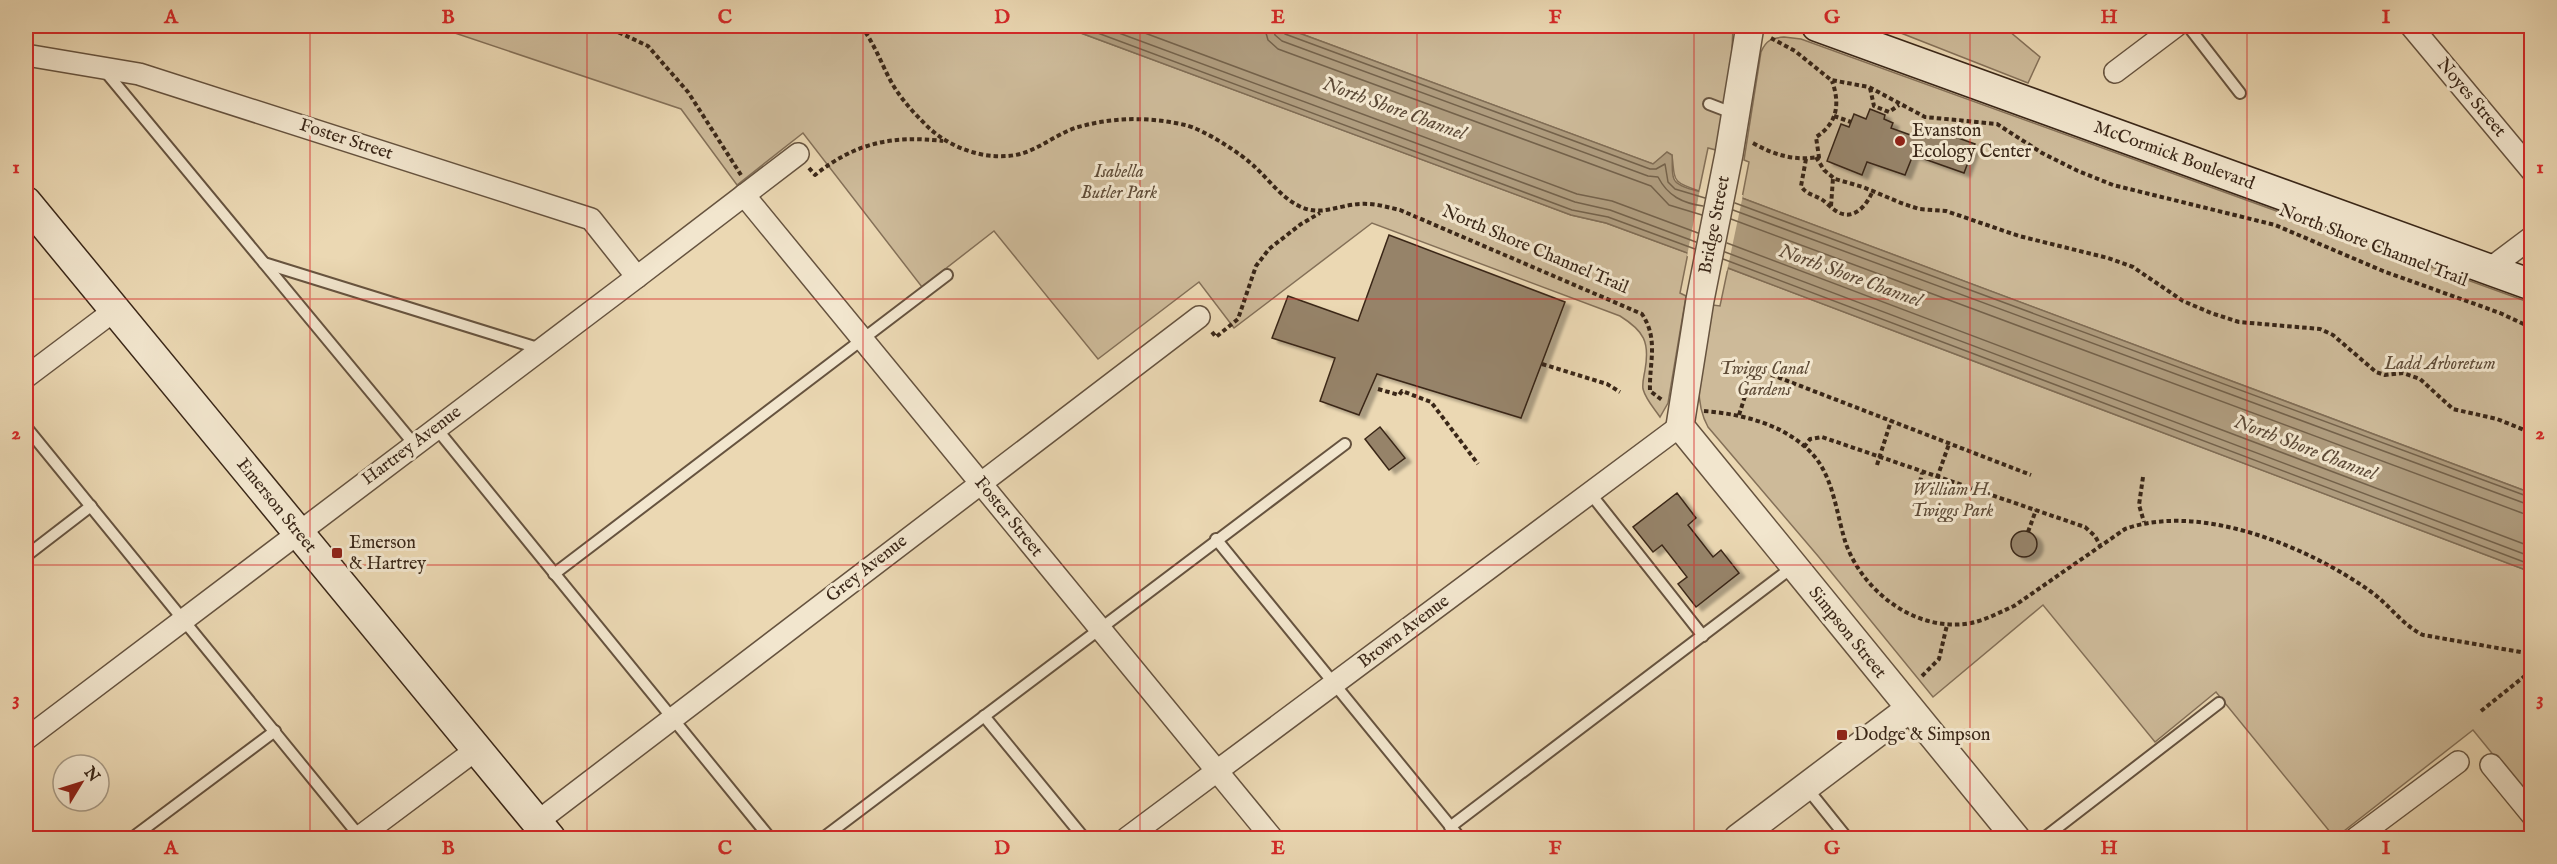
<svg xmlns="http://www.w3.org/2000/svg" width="2557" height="864" font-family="'IM FELL English',serif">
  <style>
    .green { fill: #cdba99; stroke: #847058; stroke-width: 1.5 }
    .water { fill: #af9c7e; stroke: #806d55; stroke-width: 1.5 }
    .pier { fill: #ebd8b3 }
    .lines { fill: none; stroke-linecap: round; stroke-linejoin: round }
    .shore { stroke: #74624b; stroke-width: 1.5 }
    .building { fill: #968369; stroke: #3a2718; stroke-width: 1.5; filter: url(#shadow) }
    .service-casing { stroke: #66533f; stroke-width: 14 }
    .minor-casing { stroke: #66533f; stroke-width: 24 }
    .tertiary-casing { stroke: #66533f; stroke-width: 30 }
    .secondary-casing { stroke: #3a2718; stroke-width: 33 }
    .path { stroke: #3a2718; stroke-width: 4; stroke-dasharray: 4.5 3; stroke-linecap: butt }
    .service { stroke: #f2e6ce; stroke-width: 10 }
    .minor { stroke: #f2e6ce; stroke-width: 21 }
    .tertiary { stroke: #f2e6ce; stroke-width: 27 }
    .secondary { stroke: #f2e6ce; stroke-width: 30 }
    .grid { fill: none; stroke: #d62828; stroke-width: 1.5; stroke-opacity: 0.55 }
    .poi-dot { fill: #8f2418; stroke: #f2e6ce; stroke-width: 2 }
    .labels { text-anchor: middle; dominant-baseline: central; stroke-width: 6; stroke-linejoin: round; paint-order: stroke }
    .street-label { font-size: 18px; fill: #3a2718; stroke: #f2e6ce }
    .poi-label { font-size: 18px; fill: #3a2718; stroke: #f2e6ce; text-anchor: start }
    .park-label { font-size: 18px; font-style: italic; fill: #5f4c38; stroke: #f2e6ce }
    .water-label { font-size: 20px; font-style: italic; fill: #5d4a37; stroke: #f2e6ce }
    .neatline { fill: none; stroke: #d62828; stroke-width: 2 }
    .grid-label { font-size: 20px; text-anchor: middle; font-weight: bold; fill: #d62828 }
  </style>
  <defs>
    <filter id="shadow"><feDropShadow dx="6" dy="4" stdDeviation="1.5" flood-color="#0004"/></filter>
  </defs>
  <rect width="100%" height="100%" fill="#ebd8b3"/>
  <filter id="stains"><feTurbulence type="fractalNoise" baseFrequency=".00333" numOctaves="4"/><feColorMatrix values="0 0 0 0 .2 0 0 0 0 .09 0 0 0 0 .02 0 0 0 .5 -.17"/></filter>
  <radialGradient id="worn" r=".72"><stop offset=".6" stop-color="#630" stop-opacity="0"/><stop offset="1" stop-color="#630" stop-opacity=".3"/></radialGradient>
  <g class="green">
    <path d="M 434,26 L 1062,26 L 1571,215 L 1606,223 L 1688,253 L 1680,293 L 1686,296 L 1668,403 L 1660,417 C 1654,408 1646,400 1643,389 C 1642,383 1644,376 1645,370 C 1650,342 1644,331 1620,316 L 1372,223 L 1234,328 L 1199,282 L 1098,359 L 994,231 L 922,287 L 803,133 L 737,185 L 681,109 Z"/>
    <path d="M 1280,26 L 1733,26 L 1733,27 L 1731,71 L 1716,150 L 1708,148 L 1699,191 C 1672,182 1675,182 1672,155 L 1667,153 L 1653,164 Z"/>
    <polygon points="1883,26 2003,26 2040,57 2028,83"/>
    <path d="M 1784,37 L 1801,39 L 2531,303 L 2531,493 L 1742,198 L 1749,162 L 1744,160 L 1761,52 C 1766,40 1772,38 1784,37 Z"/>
    <path d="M 1728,268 L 2531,572 L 2531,801 L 2473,730 L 2335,838 L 2216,692 L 2155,742 L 2043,605 L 1933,697 L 1818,556 L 1708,427 C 1688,391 1706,343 1713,305 L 1720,306 Z"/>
  </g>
  <path class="water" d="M 1062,26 L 1280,26 L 1653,164 L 1667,152 L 1672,155 C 1673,162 1671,172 1674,179 C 1679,192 1729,196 1742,198 L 2531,493 L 2531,572 L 1728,268 L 1606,223 L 1571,215 Z"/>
  <polygon class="pier" points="1700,189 1743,195 1727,271 1687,256"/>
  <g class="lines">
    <g class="shore">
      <polyline points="1079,26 1572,210 1608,217 1695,249"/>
      <polyline points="1100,26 1575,202 1610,210 1696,242"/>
      <polyline points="1126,26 1577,194 1612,201 1698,233"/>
      <polyline points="1264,26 1268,40 1278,49 1651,186 1669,205 1702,215"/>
      <path d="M 1273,26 L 1275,35 L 1282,41 L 1648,176 L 1658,177 C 1668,196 1682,203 1703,206"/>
      <polyline points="1281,26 1281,30 1285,34 1650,169 1656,169 1665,164 1668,182 1675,189 1705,198"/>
      <polyline points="1735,203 2532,498"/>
      <polyline points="1733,210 2532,506"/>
      <polyline points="1731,219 2522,513 2532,515"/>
      <polyline points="1727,243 2532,547"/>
      <polyline points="1725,252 2532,557"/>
      <polyline points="1723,259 2532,565"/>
    </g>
  </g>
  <g class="building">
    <polygon points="1870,109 1885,115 1884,119 1893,123 1891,128 1916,137 1922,125 1975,144 1964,173 1913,155 1905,175 1867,162 1862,175 1827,161 1841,124 1849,127 1854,114 1866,119"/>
    <polygon points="1389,235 1565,302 1521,418 1377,374 1359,415 1320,401 1335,358 1272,338 1288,296 1358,321"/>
    <polygon points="1380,427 1405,458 1389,470 1365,439"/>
    <polygon points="1677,493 1696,518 1688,525 1713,557 1721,550 1739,573 1696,607 1678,584 1687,577 1662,545 1653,552 1633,527"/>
    <circle cx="2024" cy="544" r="13"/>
  </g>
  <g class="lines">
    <defs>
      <g id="service">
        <polyline points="2188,26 2240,93"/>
        <polyline points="105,71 414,444"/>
        <polyline points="1709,104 1735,114"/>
        <polyline points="264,263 541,349"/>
        <polyline points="26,427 361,838"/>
        <polyline points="436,428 770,838"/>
        <polyline points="1590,493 1703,636"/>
        <polyline points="1216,539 1460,838"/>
        <polyline points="26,556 91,506"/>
        <polyline points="554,574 947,275"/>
        <polyline points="984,716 1084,838"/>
        <polyline points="1806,787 1847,838"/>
        <polyline points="1450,827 1794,566"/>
        <polyline points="132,838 275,731"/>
        <polyline points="823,838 1345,444"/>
        <polyline points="2044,838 2219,703"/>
      </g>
      <g id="minor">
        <polyline points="2411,26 2532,171"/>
        <polyline points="26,55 139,74 591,219 637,277"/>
        <polyline points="2115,72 2176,26"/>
        <polyline points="744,195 1272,838"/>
        <polyline points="2488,270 2532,237"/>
        <polyline points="26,377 115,310"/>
        <polyline points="26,739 637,277 798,154"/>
        <polyline points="2491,765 2532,815"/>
        <polyline points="537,822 1199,317"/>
        <polyline points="358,838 477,749"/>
        <polyline points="1127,838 1680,426"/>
        <polyline points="2356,838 2458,762"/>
      </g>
      <g id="tertiary">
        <polyline points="1750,26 1729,154 1700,300 1680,426 2016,838"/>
        <polyline points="1738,838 1909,709"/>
      </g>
      <g id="secondary">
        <polyline points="1817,26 2532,285"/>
        <polyline points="26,202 550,838"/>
      </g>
    </defs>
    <use href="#service" class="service-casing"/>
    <use href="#minor" class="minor-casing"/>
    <use href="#tertiary" class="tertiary-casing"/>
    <use href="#secondary" class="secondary-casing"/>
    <g class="path">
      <polyline points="605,26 648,46 667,68 688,92 741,175"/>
      <path d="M 861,26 C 875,44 882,66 893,85 C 902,100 913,112 925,124 C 948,148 987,162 1020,154 C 1042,148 1060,131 1082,126 C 1117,117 1150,117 1185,125 C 1203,129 1242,154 1255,167 C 1269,180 1281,197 1299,206 C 1321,217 1337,205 1360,204 C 1374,203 1387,207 1400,210 L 1642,314 C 1659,340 1649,362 1650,391 L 1662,400"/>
      <polyline points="1565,26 1567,26"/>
      <polyline points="1771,38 1795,51 1831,80 1869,87 1925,117 1997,124 2042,153 2078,171 2113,185 2275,225 2383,271 2500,313 2532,328"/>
      <polyline points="1870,88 1874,106 1889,112 1899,105"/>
      <polyline points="1834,116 1851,122"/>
      <path d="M 1753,143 C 1774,155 1794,161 1819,157 L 1816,137 C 1838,123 1840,103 1832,81"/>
      <polyline points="1816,157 1824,170 1835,179 1863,187 1901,203 1919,209 1946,211 2019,236 2108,258 2133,267 2183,301 2211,313 2239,322 2320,329 2333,335 2376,372 2385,375 2403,373 2420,379 2453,409 2497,419 2532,433"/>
      <path d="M 1806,159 L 1801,186 C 1806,194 1812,194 1821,199 C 1826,202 1831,208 1836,211 C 1853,222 1867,206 1873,190"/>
      <path d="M 809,168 L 815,175 C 855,143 892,135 943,141"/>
      <polyline points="1831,206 1833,178"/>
      <polyline points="1212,332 1216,337 1238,319 1256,266 1269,249 1301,224 1320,213"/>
      <polyline points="1542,364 1607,384 1620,392"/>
      <polyline points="1378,389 1399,395 1402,391 1431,402 1478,464"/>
      <path d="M 1704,411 C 1743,414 1788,425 1815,457 C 1834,480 1837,517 1846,544 C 1864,593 1917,633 1971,623 C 1986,620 2000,612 2014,606 L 2125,529 C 2201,502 2308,547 2370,591 C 2390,605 2401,624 2423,635 L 2532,654"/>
      <polyline points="1739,415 1754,368 2031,475"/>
      <polyline points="1804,447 1810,439 1822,437 2085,527 2095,536 2100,545"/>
      <polyline points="1877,465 1891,421"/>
      <polyline points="2143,477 2139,505 2144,522"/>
      <polyline points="1937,478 1949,444"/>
      <polyline points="1920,482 1922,473"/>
      <polyline points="2028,532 2036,510"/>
      <polyline points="1922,676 1939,659 1947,625"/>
      <polyline points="2481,711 2526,675 2532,665"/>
    </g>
    <use href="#service" class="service"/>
    <use href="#minor" class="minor"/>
    <use href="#tertiary" class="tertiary"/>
    <use href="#secondary" class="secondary"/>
  </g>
  <path class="grid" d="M 310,26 L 310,838M 587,26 L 587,838M 863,26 L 863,838M 1140,26 L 1140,838M 1417,26 L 1417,838M 1694,26 L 1694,838M 1970,26 L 1970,838M 2247,26 L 2247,838M 26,299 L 2532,299M 26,565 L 2532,565"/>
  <g class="poi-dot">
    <circle cx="1900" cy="141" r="6"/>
    <rect x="331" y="547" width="12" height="12" rx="3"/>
    <rect x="1836" y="729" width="12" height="12" rx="3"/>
  </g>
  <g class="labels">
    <g class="street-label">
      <text transform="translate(2471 98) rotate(50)">Noyes Street</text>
      <text transform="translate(346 140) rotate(18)">Foster Street</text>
      <text transform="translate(2174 156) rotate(20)">McCormick Boulevard</text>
      <text transform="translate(1715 225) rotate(-79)">Bridge Street</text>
      <text transform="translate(2373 246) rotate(21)">North Shore Channel Trail</text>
      <text transform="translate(1535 250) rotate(23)">North Shore Channel Trail</text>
      <text transform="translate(412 446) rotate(-37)">Hartrey Avenue</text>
      <text transform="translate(276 506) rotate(51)">Emerson Street</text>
      <text transform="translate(1008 517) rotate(51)">Foster Street</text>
      <text transform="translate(867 569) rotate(-38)">Grey Avenue</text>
      <text transform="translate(1404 632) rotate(-37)">Brown Avenue</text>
      <text transform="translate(1847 633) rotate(51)">Simpson Street</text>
    </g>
    <g class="poi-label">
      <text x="1912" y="131">Evanston<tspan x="1912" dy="21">Ecology Center</tspan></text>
      <text x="349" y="543">Emerson<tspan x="349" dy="21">&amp; Hartrey</tspan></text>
      <text x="1854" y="735">Dodge &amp; Simpson</text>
    </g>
    <g class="park-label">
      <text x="1119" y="172">Isabella<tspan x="1119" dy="21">Butler Park</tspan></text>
      <text x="2440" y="364">Ladd Arboretum</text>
      <text x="1764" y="369">Twiggs Canal<tspan x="1764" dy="21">Gardens</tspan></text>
      <text x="1952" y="490">William H.<tspan x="1952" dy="21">Twiggs Park</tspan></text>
    </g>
    <g class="water-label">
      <text transform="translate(1394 109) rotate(20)">North Shore Channel</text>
      <text transform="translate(1850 276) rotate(20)">North Shore Channel</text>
      <text transform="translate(2305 448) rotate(21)">North Shore Channel</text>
    </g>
  </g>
  <rect width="2557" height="864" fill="none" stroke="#ebd8b3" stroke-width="66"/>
  <g transform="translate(81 783) rotate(52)"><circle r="28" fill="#f2e6ce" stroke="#a89a85" stroke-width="1.5"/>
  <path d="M0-4.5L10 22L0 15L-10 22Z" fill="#8f2418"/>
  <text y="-9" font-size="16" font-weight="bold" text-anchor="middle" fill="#3a2718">N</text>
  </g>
  <rect x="33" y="33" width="2491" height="798" class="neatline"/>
  <g class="grid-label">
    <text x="171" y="23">A</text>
    <text x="448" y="23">B</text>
    <text x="725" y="23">C</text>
    <text x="1002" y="23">D</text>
    <text x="1278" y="23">E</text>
    <text x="1555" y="23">F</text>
    <text x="1832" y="23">G</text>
    <text x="2109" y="23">H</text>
    <text x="2386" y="23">I</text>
    <text x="16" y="173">1</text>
    <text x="2540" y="173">1</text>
    <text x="16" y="439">2</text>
    <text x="2540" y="439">2</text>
    <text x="16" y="705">3</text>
    <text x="2540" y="705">3</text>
    <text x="171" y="854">A</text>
    <text x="448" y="854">B</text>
    <text x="725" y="854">C</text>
    <text x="1002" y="854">D</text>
    <text x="1278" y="854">E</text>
    <text x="1555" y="854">F</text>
    <text x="1832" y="854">G</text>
    <text x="2109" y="854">H</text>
    <text x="2386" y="854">I</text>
  </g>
  <rect width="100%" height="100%" filter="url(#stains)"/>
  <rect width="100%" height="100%" fill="url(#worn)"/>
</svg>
